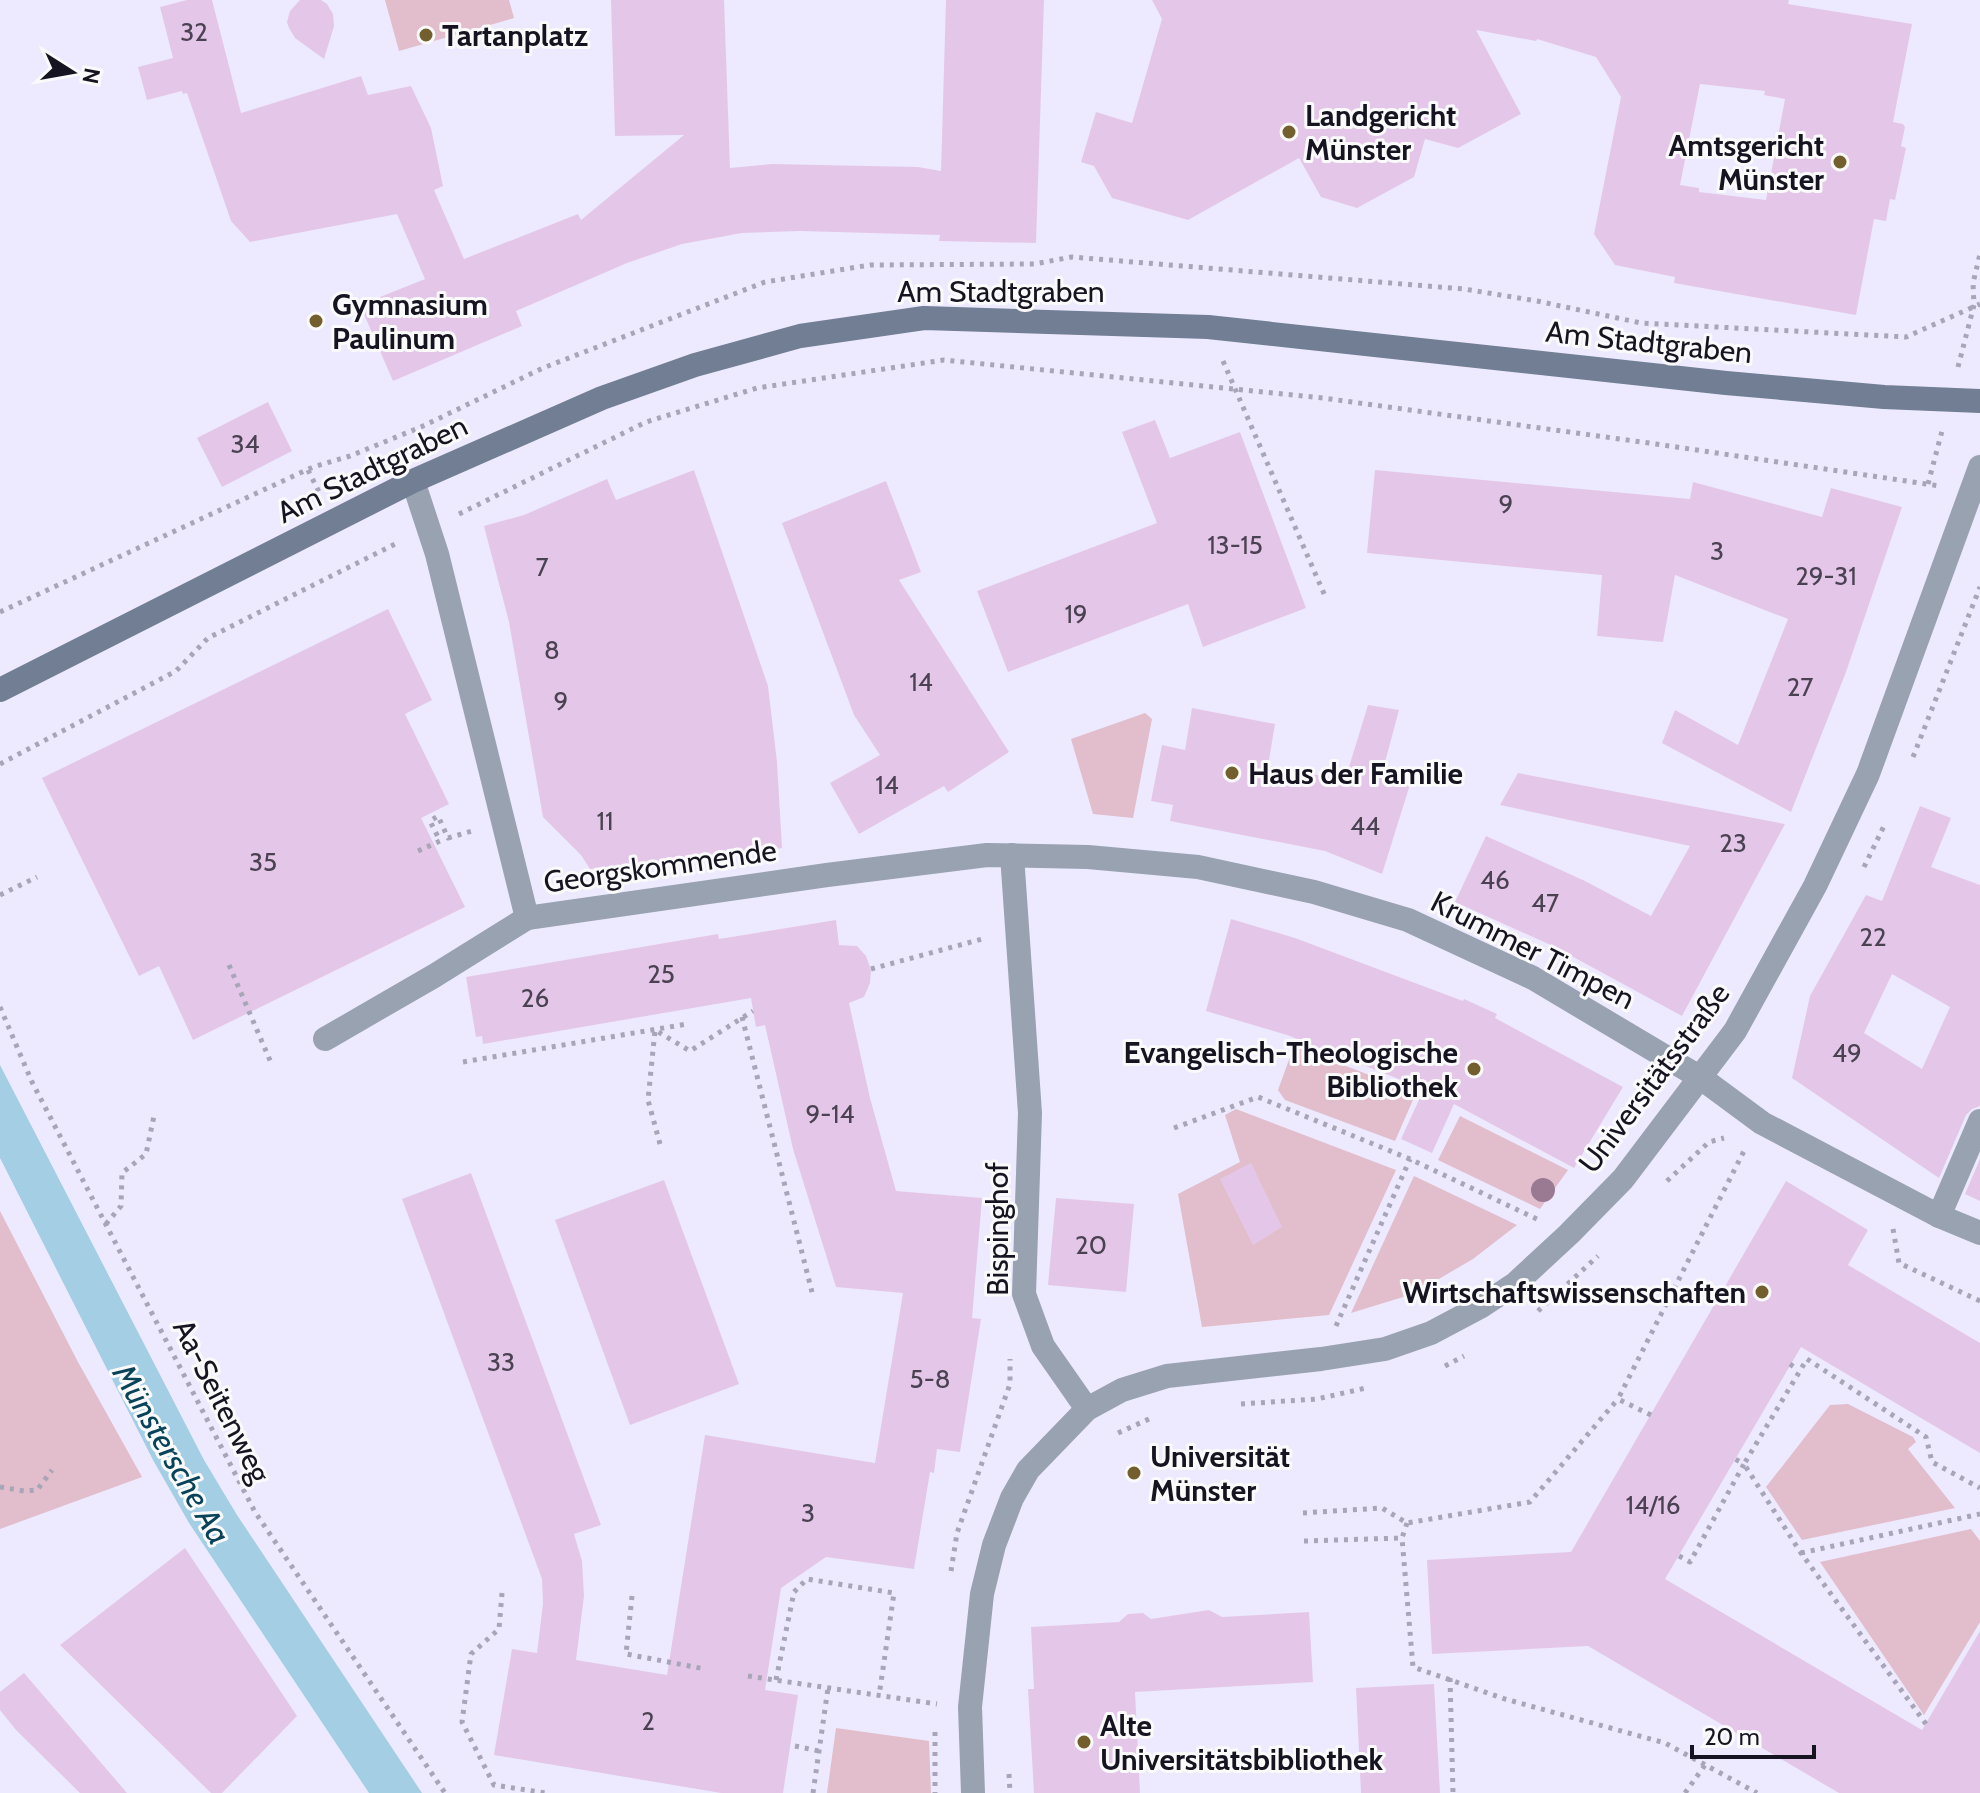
<svg xmlns="http://www.w3.org/2000/svg" width="1980" height="1793" font-family="Cabin,sans-serif">
  <style>
    .green { fill: #e2bdcb }
    .water { fill: #a3cee4 }
    .building { fill: #e4c7e8; fill-rule: evenodd }
    .lines { fill: none; stroke-linecap: round; stroke-linejoin: round }
    .path { stroke: #a7a5b7; stroke-width: 5; stroke-dasharray: 4 6; stroke-linecap: butt }
    .lane { stroke: #99a2b1; stroke-width: 24 }
    .street { stroke: #99a2b1; stroke-width: 24 }
    .secondary { stroke: #717e94; stroke-width: 24 }
    .tree { fill: #997a92 }
    .poi-dot { fill: #735e2d; stroke: #fafafa; stroke-width: 3 }
    .labels { text-anchor: middle; dominant-baseline: central; stroke-width: 6; stroke-linejoin: round; paint-order: stroke }
    .number-label { font-size: 26px; fill: #4a4152 }
    .poi-label { font-size: 30px; font-weight: bold; fill: #161420; stroke: #fafafa; text-anchor: start }
    .street-label { font-size: 30px; fill: #161420; stroke: #fafafa }
    .water-label { font-size: 32px; font-style: italic; fill: #084359; stroke: #fafafa }
  </style>
  <rect width="100%" height="100%" fill="#edeaff"/>
  <g class="green">
    <polygon points="385,0 509,0 514,18 399,51"/>
    <polygon points="1145,713 1152,719 1133,818 1093,814 1071,739"/>
    <polygon points="1294,1046 1416,1093 1395,1141 1285,1100 1278,1090"/>
    <polygon points="1236,1109 1396,1170 1329,1315 1202,1327 1178,1194 1240,1162 1225,1115"/>
    <polygon points="1460,1116 1568,1170 1540,1209 1438,1160"/>
    <polygon points="1414,1176 1517,1225 1473,1259 1413,1294 1351,1313"/>
    <polygon points="0,1211 78,1362 142,1477 0,1529"/>
    <polygon points="1848,1404 1913,1437 1916,1442 1908,1449 1955,1508 1802,1540 1766,1487 1830,1405"/>
    <polygon points="1971,1529 1980,1541 1980,1622 1924,1715 1820,1562"/>
    <polygon points="836,1728 929,1741 931,1793 827,1793"/>
  </g>
  <polygon class="water" points="0,1065 204,1460 237,1515 422,1793 369,1793 189,1523 153,1460 0,1158"/>
  <g class="building">
    <polygon points="187,0 212,0 241,113 361,76 368,95 411,86 431,128 443,186 434,190 464,259 578,214 581,220 684,135 615,136 611,0 724,0 730,168 772,164 918,167 941,171 946,0 1044,0 1036,243 939,241 940,235 800,231 742,233 682,244 627,263 516,311 522,326 393,381 360,305 425,279 397,214 250,242 231,221 187,93 183,94 182,91 147,100 138,67 173,58 160,7"/>
    <polygon points="300,0 321,0 327,4 333,14 334,26 324,59 295,38 289,28 287,22 290,11"/>
    <path d="M 1152,0 L 1789,0 L 1788,4 L 1912,24 L 1893,122 L 1903,124 L 1905,127 L 1901,146 L 1906,148 L 1895,200 L 1890,199 L 1886,221 L 1874,219 L 1856,315 L 1674,283 L 1675,277 L 1615,265 L 1594,234 L 1621,97 L 1596,57 L 1537,39 L 1536,41 L 1476,30 L 1521,114 L 1458,148 L 1425,139 L 1414,177 L 1357,208 L 1321,197 L 1299,158 L 1188,220 L 1112,198 L 1094,166 L 1081,162 L 1096,112 L 1132,123 L 1162,19 ZM 1700,84 L 1765,91 L 1764,95 L 1785,99 L 1766,200 L 1699,192 L 1699,188 L 1680,185 Z"/>
    <polygon points="268,402 292,451 222,487 197,438"/>
    <polygon points="1155,420 1170,458 1240,432 1306,608 1203,647 1188,604 1008,672 977,591 1157,523 1122,432"/>
    <polygon points="694,470 768,686 777,762 782,848 744,855 590,869 581,855 543,817 509,622 484,526 524,515 607,479 616,500"/>
    <polygon points="1375,470 1690,499 1693,482 1822,517 1831,488 1902,507 1846,672 1791,812 1662,743 1675,710 1738,745 1788,619 1675,575 1663,642 1597,636 1602,575 1367,553"/>
    <polygon points="886,481 921,572 899,580 1009,752 948,792 944,786 859,834 830,783 880,755 854,715 782,523"/>
    <polygon points="388,609 432,700 405,714 449,804 421,818 465,907 193,1040 159,966 139,976 42,778"/>
    <polygon points="1368,705 1399,710 1384,766 1413,775 1382,874 1325,851 1170,821 1173,805 1151,801 1162,745 1185,750 1192,708 1275,724 1268,766 1345,780"/>
    <polygon points="1518,773 1785,824 1682,1016 1553,946 1455,902 1486,836 1585,881 1651,916 1690,846 1500,805"/>
    <path d="M 1920,806 L 1951,818 L 1931,867 L 1980,885 L 1980,1106 L 1972,1109 L 1966,1115 L 1939,1178 L 1792,1078 L 1810,996 L 1866,895 L 1882,901 ZM 1892,974 L 1950,1007 L 1922,1069 L 1864,1033 Z"/>
    <polygon points="1231,919 1295,938 1463,1001 1464,999 1497,1014 1495,1018 1623,1087 1574,1168 1454,1104 1432,1153 1401,1139 1424,1089 1287,1035 1206,1011"/>
    <polygon points="836,920 839,945 857,946 866,956 871,970 870,983 864,997 849,1003 870,1098 896,1191 982,1198 972,1318 981,1319 960,1452 937,1449 934,1473 930,1472 914,1569 826,1557 781,1588 765,1690 798,1695 783,1793 721,1793 494,1755 512,1649 537,1653 543,1604 542,1579 402,1199 471,1173 601,1525 574,1534 582,1561 584,1596 576,1660 667,1675 705,1435 875,1463 903,1293 836,1287 793,1149 765,1025 756,1027 751,998 483,1044 482,1036 476,1037 466,977 718,934 719,939"/>
    <polygon points="1980,1159 1980,1201 1965,1194"/>
    <polygon points="1251,1163 1282,1227 1253,1245 1220,1179"/>
    <polygon points="664,1180 739,1384 630,1425 555,1220"/>
    <polygon points="1786,1181 1868,1230 1848,1265 1980,1343 1980,1453 1801,1347 1665,1579 1922,1730 1980,1631 1980,1793 1839,1793 1588,1646 1432,1654 1427,1560 1571,1552"/>
    <polygon points="1056,1198 1134,1204 1126,1292 1048,1285"/>
    <polygon points="185,1548 297,1716 222,1793 211,1793 60,1645"/>
    <polygon points="1209,1610 1222,1617 1309,1612 1313,1682 1135,1692 1140,1793 1034,1793 1028,1689 1034,1689 1031,1627 1119,1622 1128,1614 1143,1613 1151,1619"/>
    <polygon points="24,1673 127,1793 80,1793 16,1730 0,1710 0,1692"/>
    <polygon points="1434,1684 1440,1793 1361,1793 1356,1688"/>
  </g>
  <g class="lines">
    <g class="path">
      <polyline points="1223,361 1325,596"/>
      <polyline points="1958,367 1974,305 1973,283 1980,254"/>
      <polyline points="308,470 320,494"/>
      <polyline points="1928,484 1942,431"/>
      <polyline points="459,514 646,422 757,388 944,360 1323,398 1656,444 1940,486"/>
      <polyline points="0,612 313,467 350,456 421,427 543,368 765,282 870,265 1034,264 1072,257 1464,289 1537,301 1641,323 1906,337 1980,304"/>
      <polyline points="1913,757 1980,587"/>
      <polyline points="0,764 176,671 208,638 399,542"/>
      <polyline points="418,851 440,841 430,821 438,816 448,838 472,831"/>
      <polyline points="1864,867 1884,826"/>
      <polyline points="0,895 37,877"/>
      <polyline points="229,965 272,1065"/>
      <polyline points="871,969 986,938"/>
      <polyline points="0,1007 32,1082 255,1512 445,1793"/>
      <polyline points="742,1017 813,1296"/>
      <polyline points="463,1062 687,1024"/>
      <polyline points="1174,1128 1258,1097 1410,1159 1539,1220"/>
      <polyline points="660,1144 648,1100 655,1030 690,1051 753,1011"/>
      <polyline points="1667,1181 1709,1142 1724,1138"/>
      <polyline points="106,1224 121,1206 122,1173 146,1154 154,1116"/>
      <polyline points="1893,1229 1899,1263 1980,1301"/>
      <polyline points="1538,1311 1598,1256"/>
      <polyline points="1336,1326 1410,1159"/>
      <polyline points="1790,1364 1798,1370"/>
      <polyline points="1445,1366 1464,1356"/>
      <polyline points="1241,1404 1317,1399 1366,1388"/>
      <polyline points="1651,1415 1618,1399 1745,1149"/>
      <polyline points="1118,1433 1149,1419"/>
      <polyline points="0,1487 24,1491 37,1490 52,1470"/>
      <polyline points="1303,1513 1382,1508 1407,1523 1530,1502 1618,1399"/>
      <polyline points="1407,1523 1402,1538 1413,1667 1505,1699 1665,1743 1757,1793"/>
      <polyline points="1304,1541 1402,1538"/>
      <polyline points="1801,1553 1980,1514"/>
      <polyline points="1679,1556 1690,1562 1744,1464 1735,1459"/>
      <polyline points="951,1571 957,1533 1010,1384 1010,1359"/>
      <polyline points="502,1593 499,1629 471,1654 462,1722 494,1785 546,1793"/>
      <polyline points="632,1596 626,1654 705,1669"/>
      <polyline points="748,1676 937,1704"/>
      <polyline points="1450,1678 1453,1793"/>
      <polyline points="776,1680 794,1592 807,1579 894,1593 879,1696"/>
      <polyline points="1926,1724 1801,1553 1744,1464 1807,1359 1926,1437 1932,1462 1980,1488"/>
      <polyline points="935,1732 935,1793"/>
      <polyline points="795,1746 819,1751"/>
      <polyline points="1009,1774 1010,1793"/>
      <polyline points="813,1793 828,1688"/>
      <polyline points="1685,1793 1705,1765"/>
    </g>
    <polyline class="lane" points="325,1039 434,976 527,918"/>
    <g class="street">
      <polyline points="413,481 437,554 527,918 827,875 987,855 1088,857 1198,867 1314,892 1408,920 1533,978 1701,1078 1762,1123 1939,1216 1980,1233"/>
      <polyline points="1012,855 1030,1113 1024,1294 1043,1346 1087,1409"/>
      <polyline points="1939,1216 1980,1121"/>
      <polyline points="973,1793 970,1707 982,1594 994,1545 1012,1498 1028,1470 1087,1409 1122,1390 1167,1376 1321,1359 1385,1349 1431,1333 1480,1307 1515,1284 1569,1234 1623,1179 1735,1031 1815,886 1868,774 1980,467"/>
    </g>
    <polyline class="secondary" points="0,690 413,481 602,398 695,365 800,336 924,318 1208,327 1726,383 1884,397 1980,401"/>
  </g>
  <circle class="tree" cx="1543" cy="1190" r="12"/>
  <g class="poi-dot">
    <circle cx="426" cy="35" r="8"/>
    <circle cx="1289" cy="132" r="8"/>
    <circle cx="1840" cy="162" r="8"/>
    <circle cx="316" cy="321" r="8"/>
    <circle cx="1232" cy="773" r="8"/>
    <circle cx="1474" cy="1069" r="8"/>
    <circle cx="1762" cy="1292" r="8"/>
    <circle cx="1134" cy="1473" r="8"/>
    <circle cx="1084" cy="1742" r="8"/>
  </g>
  <g class="labels">
    <g class="number-label">
      <text x="194" y="32">32</text>
      <text x="245" y="444">34</text>
      <text x="1506" y="504">9</text>
      <text x="1235" y="545">13-15</text>
      <text x="1717" y="551">3</text>
      <text x="542" y="567">7</text>
      <text x="1826" y="576">29-31</text>
      <text x="1076" y="614">19</text>
      <text x="552" y="650">8</text>
      <text x="921" y="682">14</text>
      <text x="1800" y="687">27</text>
      <text x="561" y="701">9</text>
      <text x="887" y="785">14</text>
      <text x="605" y="821">11</text>
      <text x="1365" y="826">44</text>
      <text x="1733" y="843">23</text>
      <text x="263" y="862">35</text>
      <text x="1495" y="880">46</text>
      <text x="1545" y="903">47</text>
      <text x="1873" y="937">22</text>
      <text x="661" y="974">25</text>
      <text x="535" y="998">26</text>
      <text x="1847" y="1053">49</text>
      <text x="830" y="1114">9-14</text>
      <text x="1091" y="1245">20</text>
      <text x="501" y="1362">33</text>
      <text x="930" y="1379">5-8</text>
      <text x="1653" y="1505">14/16</text>
      <text x="808" y="1513">3</text>
      <text x="648" y="1721">2</text>
    </g>
    <g class="poi-label">
      <text x="442" y="35">Tartanplatz</text>
      <text x="1305" y="115">Landgericht<tspan x="1305" dy="34">Münster</tspan></text>
      <text x="1824" y="145" text-anchor="end">Amtsgericht<tspan x="1824" dy="34">Münster</tspan></text>
      <text x="332" y="304">Gymnasium<tspan x="332" dy="34">Paulinum</tspan></text>
      <text x="1248" y="773">Haus der Familie</text>
      <text x="1458" y="1052" text-anchor="end">Evangelisch-Theologische<tspan x="1458" dy="34">Bibliothek</tspan></text>
      <text x="1746" y="1292" text-anchor="end">Wirtschaftswissenschaften</text>
      <text x="1150" y="1456">Universität<tspan x="1150" dy="34">Münster</tspan></text>
      <text x="1100" y="1725">Alte<tspan x="1100" dy="34">Universitätsbibliothek</tspan></text>
    </g>
    <g class="street-label">
      <text x="1001" y="291">Am Stadtgraben</text>
      <text transform="translate(1649 342) rotate(6)">Am Stadtgraben</text>
      <text transform="translate(372 469) rotate(-26)">Am Stadtgraben</text>
      <text transform="translate(660 866) rotate(-8)">Georgskommende</text>
      <text transform="translate(1533 950) rotate(27)">Krummer Timpen</text>
      <text transform="translate(1654 1078) rotate(-53)">Universitätsstraße</text>
      <text transform="translate(997 1229) rotate(-90)">Bispinghof</text>
      <text transform="translate(222 1401) rotate(63)">Aa-Seitenweg</text>
    </g>
    <g class="water-label">
      <text transform="translate(172 1454) rotate(60)">Münstersche Aa</text>
    </g>
  </g>
  <g transform="translate(72 72) rotate(101)" stroke="#fafafa" stroke-width="6" paint-order="stroke">
  <path d="M0-6L14 30L0 20L-14 30Z" fill="#161420"/>
  <text y="-12" font-size="22" font-weight="bold" text-anchor="middle" fill="#161420">N</text>
  </g>
  <path d="M1692 1745v12h122v-12" fill="none" stroke="#161420" stroke-width="4"/>
  <text x="1704" y="1745" font-size="24" fill="#161420" stroke="#fafafa" stroke-width="6" paint-order="stroke">20 m</text>
</svg>
